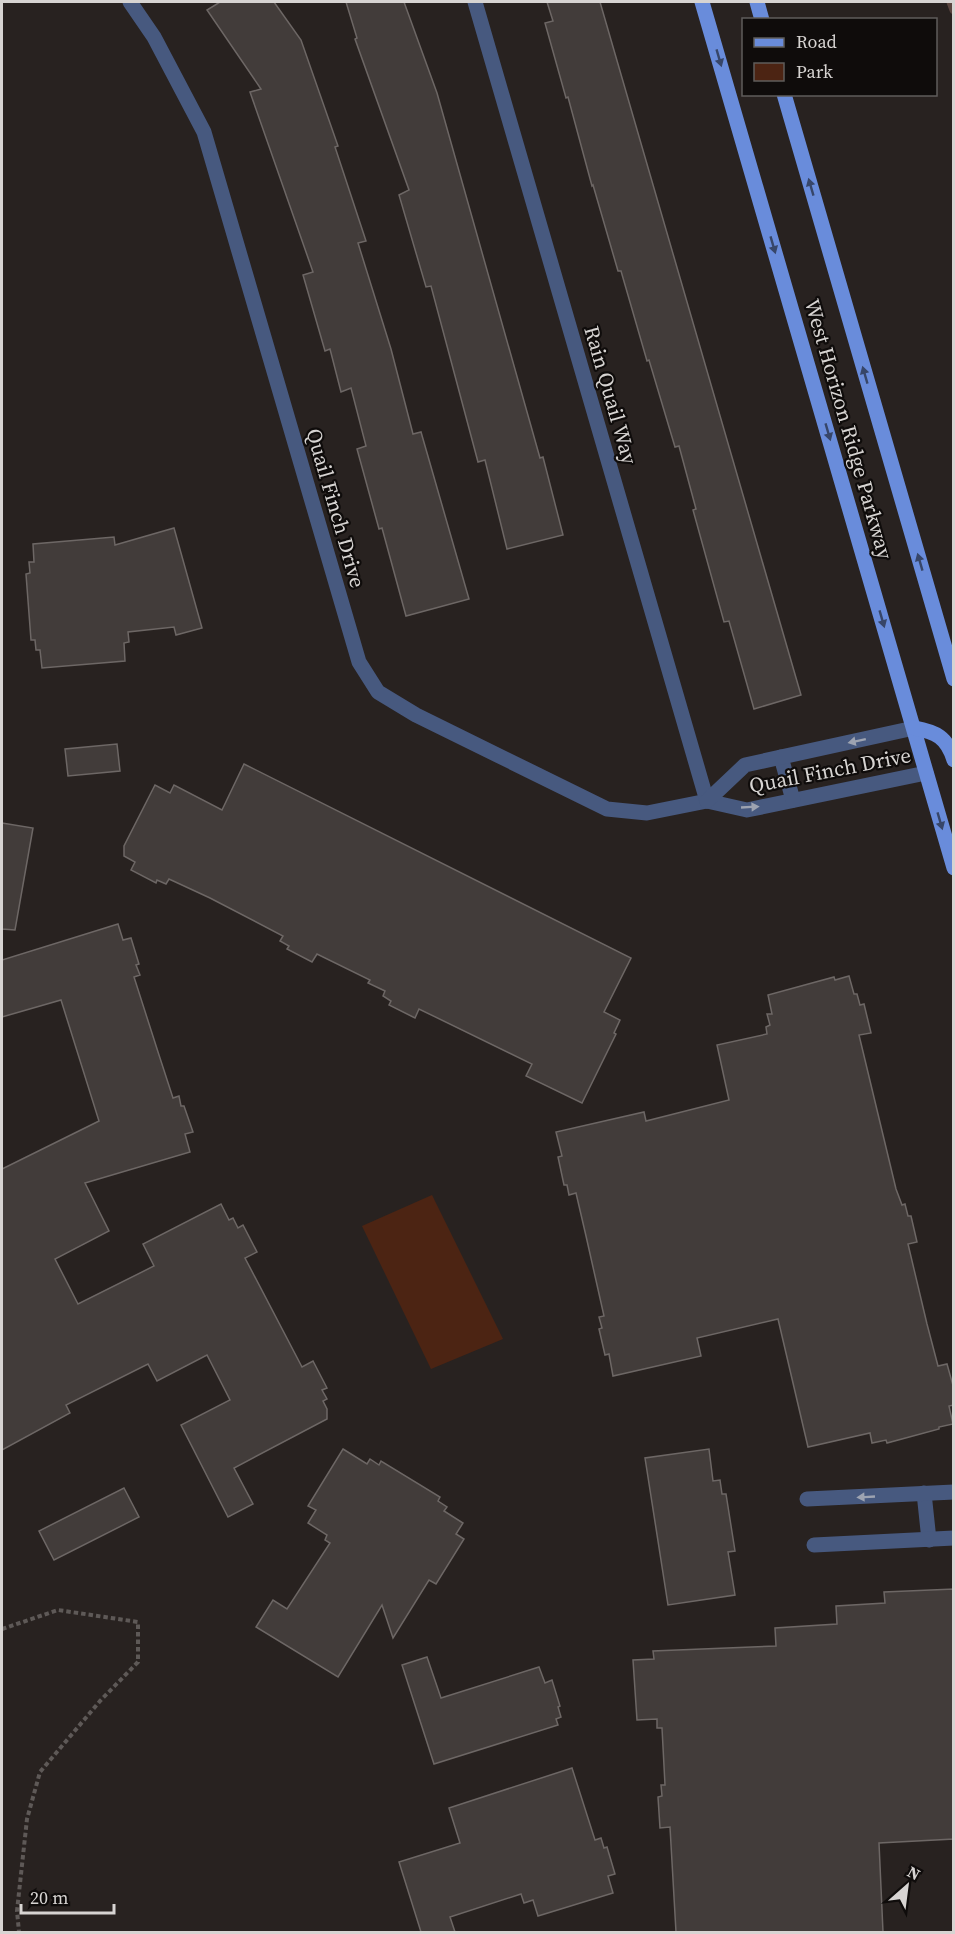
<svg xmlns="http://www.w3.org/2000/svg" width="955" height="1934" font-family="'Source Serif 4',serif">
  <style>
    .green { fill: #4c2413 }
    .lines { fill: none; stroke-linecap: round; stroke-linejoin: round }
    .stream { stroke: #5a453f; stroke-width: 9 }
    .building { fill: #423c3a; stroke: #6d6765; stroke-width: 1.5 }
    .path { stroke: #5e5957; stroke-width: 4; stroke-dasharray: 4.5 3; stroke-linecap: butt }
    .minor { stroke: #47597f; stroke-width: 15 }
    .major { stroke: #698cdb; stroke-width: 15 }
    .oneway { fill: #374669 }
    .oneway2 { fill: #9da3b1 }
    .labels { text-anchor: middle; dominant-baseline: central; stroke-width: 4.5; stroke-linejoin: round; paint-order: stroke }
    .street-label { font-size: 21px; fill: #d7d4d2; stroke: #0f0c0b }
  </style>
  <rect width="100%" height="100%" fill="#282220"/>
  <polygon class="green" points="432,1195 503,1339 431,1369 362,1226"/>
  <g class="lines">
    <polyline class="stream" points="951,2 954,10"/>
  </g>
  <g class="building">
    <polygon points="220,2 274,2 301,40 338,146 335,147 366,241 358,243 391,349 413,434 421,432 469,599 406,616 382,528 379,529 357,449 366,446 351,388 341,392 330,349 325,351 303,275 313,272 250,92 261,89 207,10"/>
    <polygon points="346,2 404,2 437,93 540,458 543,457 563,535 507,549 485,460 478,462 431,286 426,287 399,195 409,190 355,39 357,38"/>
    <polygon points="547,2 600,2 801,695 754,709 729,621 724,622 693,510 696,509 679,446 675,447 649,360 647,361 621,271 618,271 593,185 592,186 568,97 566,98 545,23 553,21"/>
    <polygon points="174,528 202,628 176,635 174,627 128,632 129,642 124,643 125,661 42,668 40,650 36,650 35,640 31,640 26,574 30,573 29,562 34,562 33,544 114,537 115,545"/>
    <polygon points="117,744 120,771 68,776 65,749"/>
    <polygon points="244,764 631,958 604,1012 620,1020 614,1033 616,1034 582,1103 526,1076 532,1064 419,1009 415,1018 389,1005 391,1001 383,996 385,991 368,983 370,980 317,954 312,962 287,949 289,946 280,941 283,936 210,898 169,879 166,884 157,880 156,883 131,870 135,862 124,856 124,846 155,785 170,793 174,785 222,810"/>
    <polygon points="2,823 33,828 15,930 2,929"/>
    <polygon points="118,924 123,940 131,938 139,964 136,965 140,975 134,977 159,1055 173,1098 179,1096 181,1106 184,1106 193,1132 185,1134 190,1152 85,1183 109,1231 55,1259 78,1304 154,1266 143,1244 221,1204 229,1220 233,1218 238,1228 243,1225 257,1252 245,1258 302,1367 313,1361 327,1388 322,1390 327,1399 323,1401 327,1409 327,1419 234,1468 253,1504 228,1517 181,1425 230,1400 207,1355 157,1381 148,1364 66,1405 70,1413 2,1450 2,1169 99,1121 61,1000 2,1017 2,960"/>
    <polygon points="849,976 854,994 857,994 860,1005 864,1004 871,1033 859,1035 896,1189 902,1205 905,1204 908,1216 911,1216 917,1242 908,1244 927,1324 938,1366 947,1364 954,1389 954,1405 949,1406 953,1424 939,1427 939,1429 887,1443 886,1440 872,1443 870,1433 808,1447 778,1319 697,1338 701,1356 613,1376 609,1354 605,1355 599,1329 602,1328 599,1317 604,1316 586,1236 576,1193 569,1195 567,1185 564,1185 558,1157 562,1156 556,1132 644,1112 646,1121 729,1100 717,1045 767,1034 766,1027 770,1025 767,1014 772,1014 768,995 834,977 835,980"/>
    <polygon points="343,1449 367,1464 370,1459 379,1465 381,1461 440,1497 438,1501 447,1507 444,1511 463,1523 456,1534 464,1539 436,1584 429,1580 393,1638 382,1605 338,1677 256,1627 273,1600 287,1609 330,1543 325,1540 327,1535 308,1523 316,1510 308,1506"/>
    <polygon points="709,1449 713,1481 720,1480 722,1494 726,1494 735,1551 728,1552 735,1595 668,1605 645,1458"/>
    <polygon points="124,1488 139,1517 54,1560 39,1531"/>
    <polygon points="954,1589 954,1839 879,1843 883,1932 676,1932 670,1827 660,1828 658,1797 662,1796 661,1785 665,1785 662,1728 657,1728 657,1719 637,1720 633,1660 654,1659 653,1651 776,1646 775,1628 837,1624 836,1606 885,1603 884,1592"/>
    <polygon points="427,1657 441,1698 539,1667 545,1683 552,1680 560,1706 558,1707 561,1717 556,1719 558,1725 434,1764 402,1665"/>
    <polygon points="572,1768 595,1840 601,1838 604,1848 607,1847 615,1874 608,1876 613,1893 538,1916 533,1900 524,1903 521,1894 450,1917 455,1932 421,1932 399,1862 460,1843 449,1808"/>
  </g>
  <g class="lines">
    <polyline class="path" points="2,1629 58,1610 138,1622 138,1662 100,1701 40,1772 27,1819 17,1911 19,1932"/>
    <g class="minor">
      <polyline points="130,2 154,37 204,132 359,662 378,692 416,715 607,809 647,813 707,801 747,810 926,773"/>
      <polyline points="475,2 707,801"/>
      <polyline points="781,757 793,800"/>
      <polyline points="707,801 745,765 914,728"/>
      <polyline points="924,1493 929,1540"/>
      <polyline points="807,1499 954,1492"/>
      <polyline points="814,1545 954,1538"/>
    </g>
    <g class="major">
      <polyline points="702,2 954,868"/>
      <polyline points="757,2 762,20"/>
      <polyline points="784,94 954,679"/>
      <path d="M 914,728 C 936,732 947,737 954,760"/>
    </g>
  </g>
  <defs><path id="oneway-solid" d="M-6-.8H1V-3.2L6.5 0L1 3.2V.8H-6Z" transform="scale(1.5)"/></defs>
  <g class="oneway">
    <use href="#oneway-solid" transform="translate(719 58) rotate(74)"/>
    <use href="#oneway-solid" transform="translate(811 187) rotate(-106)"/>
    <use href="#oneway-solid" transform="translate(773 245) rotate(74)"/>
    <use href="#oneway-solid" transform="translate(865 375) rotate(-106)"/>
    <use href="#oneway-solid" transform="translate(828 432) rotate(74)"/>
    <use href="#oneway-solid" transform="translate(920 562) rotate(-106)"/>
    <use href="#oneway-solid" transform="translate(882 619) rotate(74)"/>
    <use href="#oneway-solid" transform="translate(940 821) rotate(74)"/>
  </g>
  <g class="oneway2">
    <use href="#oneway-solid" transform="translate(857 741) rotate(168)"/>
    <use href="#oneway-solid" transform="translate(750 807) rotate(-3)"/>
    <use href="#oneway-solid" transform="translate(866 1497) rotate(177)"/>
  </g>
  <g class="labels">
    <g class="street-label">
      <text transform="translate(611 395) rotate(74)">Rain Quail Way</text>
      <text transform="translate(849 429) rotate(74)">West Horizon Ridge Parkway</text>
      <text transform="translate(336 508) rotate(74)">Quail Finch Drive</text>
      <text transform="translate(830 770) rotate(-11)">Quail Finch Drive</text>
    </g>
  </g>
  <rect width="955" height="1934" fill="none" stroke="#d7d4d2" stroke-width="6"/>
  <rect x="742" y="18" width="195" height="78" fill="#0f0c0b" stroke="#5f5c5b" stroke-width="1.5"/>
  <rect x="754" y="38" width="30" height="9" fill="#698cdb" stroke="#5f5c5b" stroke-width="1.5"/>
  <text x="796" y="48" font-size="18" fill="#d7d4d2">Road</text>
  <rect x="754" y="63" width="30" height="18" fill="#4c2413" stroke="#5f5c5b" stroke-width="1.5"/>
  <text x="796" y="78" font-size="18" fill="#d7d4d2">Park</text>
  <g transform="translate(907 1886) rotate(28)" stroke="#0f0c0b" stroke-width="4.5" paint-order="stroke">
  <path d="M0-4.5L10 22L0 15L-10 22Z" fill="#d7d4d2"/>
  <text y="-9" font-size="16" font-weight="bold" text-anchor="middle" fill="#d7d4d2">N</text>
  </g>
  <path d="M21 1904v9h93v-9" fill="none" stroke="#d7d4d2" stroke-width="3"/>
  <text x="30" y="1904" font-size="18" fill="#d7d4d2" stroke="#0f0c0b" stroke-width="4.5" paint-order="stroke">20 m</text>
</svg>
